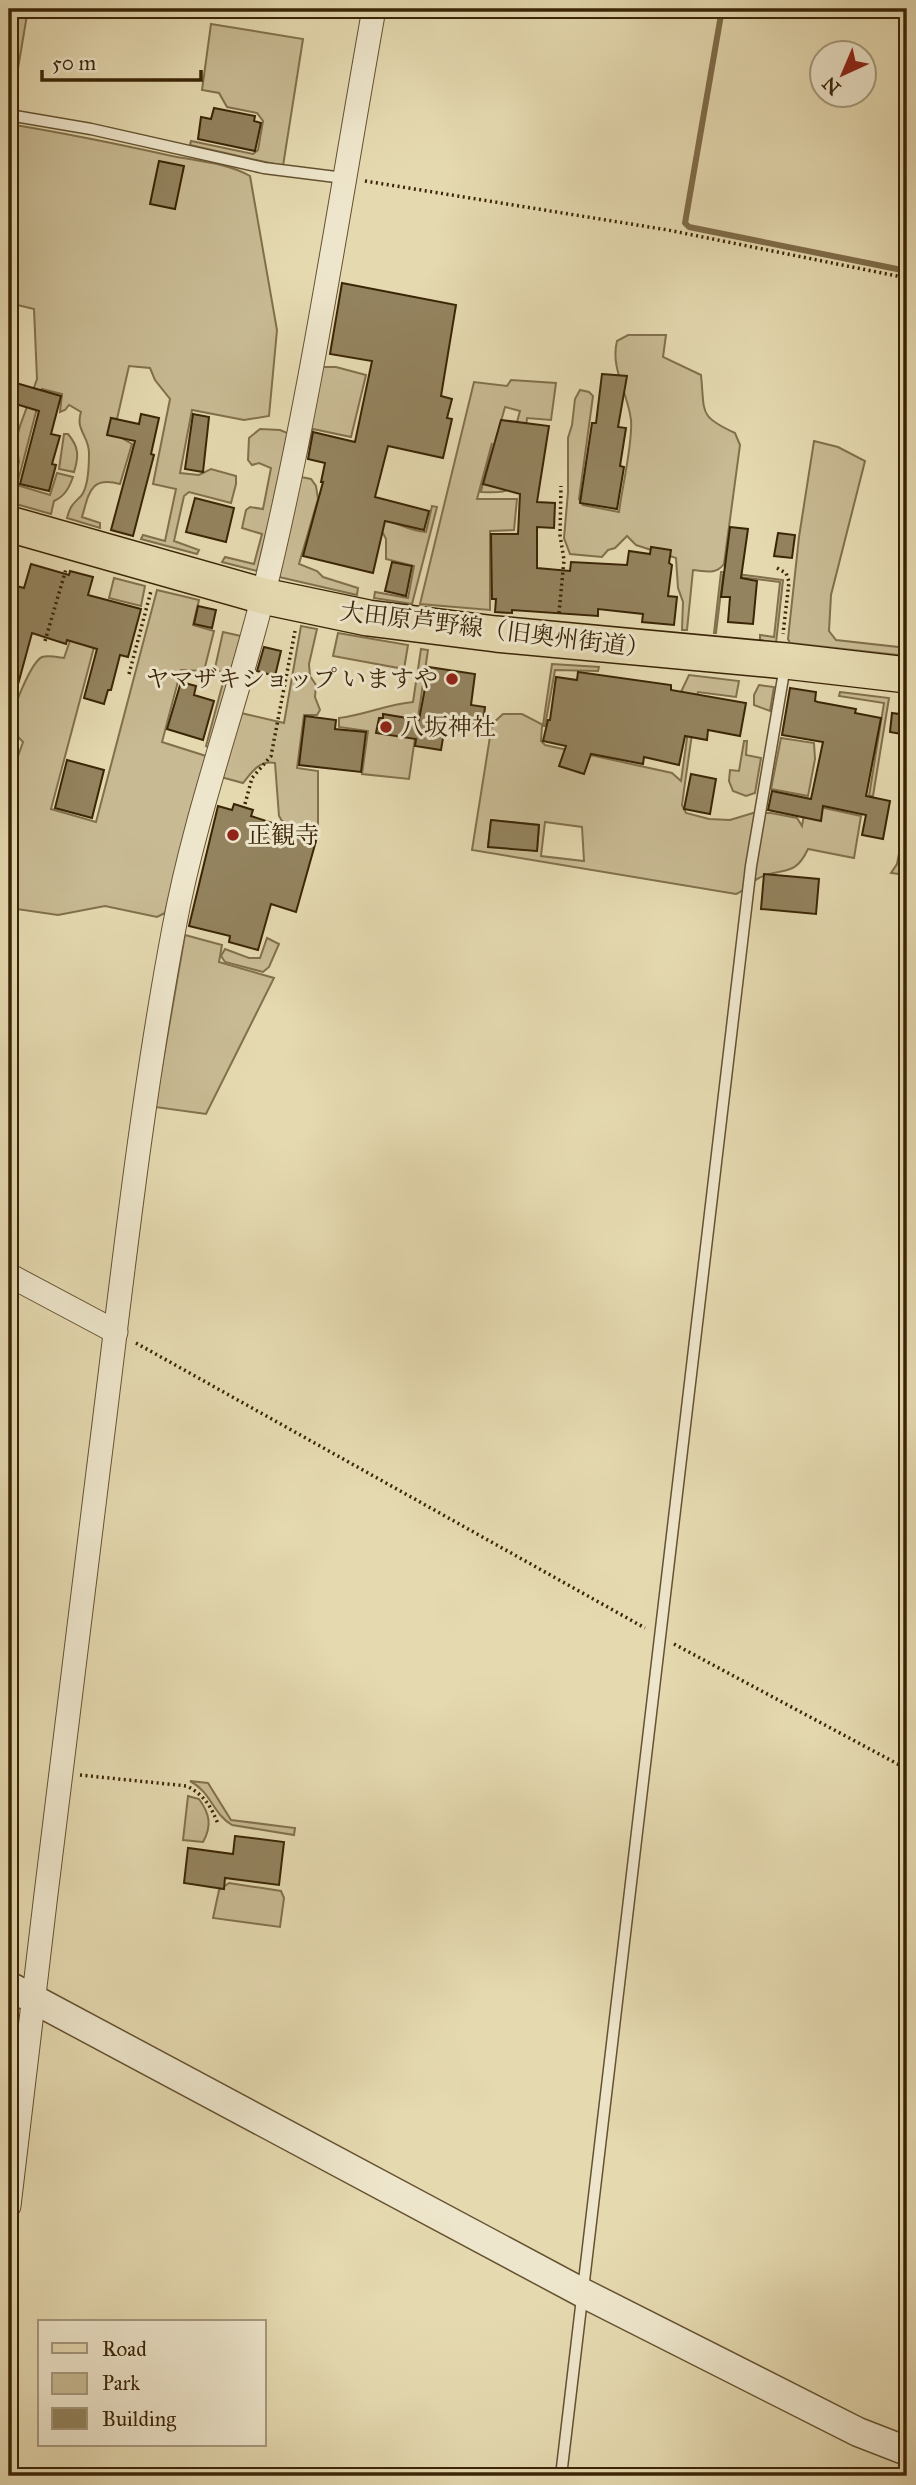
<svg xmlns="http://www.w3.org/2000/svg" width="916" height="2485" font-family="'IM FELL Great Primer','Noto Serif JP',serif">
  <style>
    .green { fill: #c8ba93; stroke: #81704c; stroke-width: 2; fill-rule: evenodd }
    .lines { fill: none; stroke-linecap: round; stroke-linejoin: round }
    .stream { stroke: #7e6c49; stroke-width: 6 }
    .building { fill: #93835e; stroke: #3a2506; stroke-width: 2 }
    .service-casing { stroke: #655230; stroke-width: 13 }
    .minor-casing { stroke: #655230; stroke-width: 25 }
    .tertiary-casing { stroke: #655230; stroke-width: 31 }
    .primary-casing { stroke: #3a2506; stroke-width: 38 }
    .path { stroke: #3a2506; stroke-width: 3.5; stroke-dasharray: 2 3.5; stroke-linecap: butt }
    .service { stroke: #eee6cc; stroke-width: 10 }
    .minor { stroke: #eee6cc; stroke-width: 23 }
    .tertiary { stroke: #eee6cc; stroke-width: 28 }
    .primary { stroke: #e5d9b0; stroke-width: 35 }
    .poi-dot { fill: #8f2418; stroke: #eee6cc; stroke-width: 2.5 }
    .labels { text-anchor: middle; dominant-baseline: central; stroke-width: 6; stroke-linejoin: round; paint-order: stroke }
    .street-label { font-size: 24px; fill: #3a2506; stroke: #eee6cc }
    .poi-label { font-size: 24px; fill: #3a2506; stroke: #eee6cc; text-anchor: start }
  </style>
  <rect width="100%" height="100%" fill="#e5d9b0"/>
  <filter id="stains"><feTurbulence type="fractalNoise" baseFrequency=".00286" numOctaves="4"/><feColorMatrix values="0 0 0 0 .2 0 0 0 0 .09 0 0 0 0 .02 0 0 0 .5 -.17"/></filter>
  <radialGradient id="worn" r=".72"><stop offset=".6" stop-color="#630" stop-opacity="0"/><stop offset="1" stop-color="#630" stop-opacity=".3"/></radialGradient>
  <g class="green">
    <polygon points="17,9 28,9 12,104 9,104 9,59"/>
    <polygon points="211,24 303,39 283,166 190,145 191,141 253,154 258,150 263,121 257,113 227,107 219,93 202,90"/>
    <path d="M 9,124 C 64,133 118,144 172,156 C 197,161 228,163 250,176 L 277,330 L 269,416 L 244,420 L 192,410 L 180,473 L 199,475 L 211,469 L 236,476 L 236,484 L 231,503 L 189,492 L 184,496 L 174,541 L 199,550 L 197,554 L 141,539 L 143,535 L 165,541 L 176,489 L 153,484 L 170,399 L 155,380 L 150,368 L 129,366 L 117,419 L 111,418 L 120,437 L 132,444 L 120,484 C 90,476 89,493 82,517 L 100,523 L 100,528 L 67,518 C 70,506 73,504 81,496 C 88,488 89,464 89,453 C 89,436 75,430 81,412 L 69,405 L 65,410 L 60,412 L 62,394 L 42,389 L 17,485 L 50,495 L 57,473 L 73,477 C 69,488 65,496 54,501 L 51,514 L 9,502 L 19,462 L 16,441 L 20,426 L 37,379 L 34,309 L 9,303 Z"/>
    <path d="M 628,335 L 666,335 L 663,357 L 701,375 C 705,413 698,416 735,433 L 740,445 L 724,564 C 716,575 705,571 693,570 L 687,630 L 682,630 L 683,602 L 678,588 L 676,558 L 636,545 L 627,536 L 615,548 L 608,550 L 602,557 L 570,554 L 564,538 L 568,492 L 568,438 L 572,425 L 575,399 L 580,390 L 589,392 L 593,396 L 579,499 L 583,505 L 619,512 C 622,487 633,443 631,420 C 628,393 610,368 617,341 Z"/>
    <polygon points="322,367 336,367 366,375 351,437 313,429 305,459 302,459"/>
    <path d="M 511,380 L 556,383 L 551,420 L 527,418 C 525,436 524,477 509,489 C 503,494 488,492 481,492 L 492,443 L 477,499 L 517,499 L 514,530 L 490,531 L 490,610 L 420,604 L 474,382 L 507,386 ZM 505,407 L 520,411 L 499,488 L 484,483 Z"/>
    <polygon points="260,429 280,430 290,434 257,571 222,562 225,557 254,564 262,534 242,528 246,510 250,507 263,509 271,468 259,463 252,465 248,460 249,438"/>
    <path d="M 64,434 L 68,434 C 79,447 79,456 74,472 L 59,469 Z"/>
    <polygon points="814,441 838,447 865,461 831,595 829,631 836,640 907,648 907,656 790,643 788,639 799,537"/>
    <polygon points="301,477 311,479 316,486 318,499 299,564 317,571 323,577 358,588 357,595 279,577"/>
    <path d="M 432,506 L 437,507 L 412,604 L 374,598 L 375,592 L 408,598 L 414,566 L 386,559 L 386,539 L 383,533 L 370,529 L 375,516 C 392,520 408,531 426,532 Z"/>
    <polygon points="721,572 783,580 776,643 760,640 760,635 774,637 780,582 723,575 716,633 714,633"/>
    <polygon points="114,578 145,586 141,606 109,598"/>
    <path d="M 157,590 L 199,600 L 193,625 L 214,631 L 204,671 L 181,670 L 162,742 L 206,756 L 165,913 L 157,917 L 105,906 L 58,915 L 17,909 L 9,918 L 9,778 L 11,776 L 23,742 C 18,737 12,731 11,723 C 11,712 31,662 42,657 C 48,655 57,657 64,658 L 74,629 L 97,636 L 51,809 L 96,822 Z"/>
    <path d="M 301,626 L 317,629 L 309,664 L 310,676 L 316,685 L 315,697 L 320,710 L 317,715 L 304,715 L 297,768 L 318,771 L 318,832 L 282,821 L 279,816 L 275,763 C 259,760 252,772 243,783 L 221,777 L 241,713 L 284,723 Z"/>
    <polygon points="223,632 241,636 209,748 206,746 225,675 215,668"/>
    <polygon points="338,633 408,645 404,669 333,656"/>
    <path d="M 421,649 L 428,650 L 409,779 L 362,774 L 368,731 L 339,727 L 339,718 C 365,715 388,704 413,702 Z"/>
    <path d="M 552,664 L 599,667 L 598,671 L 555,670 L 545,726 L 542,726 L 541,741 L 545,745 L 672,773 L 681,781 L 688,731 L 681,692 L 689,675 L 739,681 L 736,697 L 698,692 L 684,790 L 682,805 L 686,813 L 709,819 L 730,820 L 753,813 L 771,813 L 797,818 L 802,826 L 806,804 L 861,816 L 854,858 L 808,849 C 794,879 782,866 759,878 C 750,882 745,891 736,894 L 472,850 L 492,724 L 503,714 L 522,714 L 543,725 ZM 491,820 L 539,825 L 537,851 L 488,846 ZM 545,822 L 582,827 L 584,861 L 541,856 Z"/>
    <polygon points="759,685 774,687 770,711 754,705 754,695"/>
    <polygon points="840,692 889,698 873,796 869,796 884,703 839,696"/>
    <polygon points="781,738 814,743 815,759 808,796 771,789"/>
    <polygon points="744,741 747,741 746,755 761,758 755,793 746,796 733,791 729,781 730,770 739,771"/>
    <polygon points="907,811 905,850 907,850 907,875 891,873 897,864"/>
    <polygon points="185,935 222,945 219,962 274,978 206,1114 155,1107"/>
    <polygon points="267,938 279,944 269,967 263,972 225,962 221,956 225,949 249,958 260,958"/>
    <path d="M 190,1781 L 208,1783 L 231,1820 L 295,1828 L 294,1835 L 232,1825 C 213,1814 211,1792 190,1781 Z"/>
    <path d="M 188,1796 L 199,1799 C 210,1814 212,1826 203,1842 L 183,1840 Z"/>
    <polygon points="229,1883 281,1891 284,1898 280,1927 213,1918 219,1890"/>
  </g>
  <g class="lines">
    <polyline class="stream" points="722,9 685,223 689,227 907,271"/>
  </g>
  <g class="building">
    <polygon points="214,108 255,116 254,121 261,123 255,151 198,139 201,117 211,119"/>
    <polygon points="159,161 184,166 175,209 150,204"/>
    <polygon points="342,283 456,305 441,396 452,399 447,418 452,419 443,458 388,446 375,497 429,511 424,530 385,521 373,573 303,556 323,482 321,482 325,463 308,459 313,432 355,442 372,361 330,354"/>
    <polygon points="602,374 627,376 618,427 626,428 620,466 624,467 617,509 580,503 592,423 596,423"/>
    <polygon points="9,381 61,396 51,434 60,436 52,464 56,465 49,491 20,484 39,411 9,402"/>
    <polygon points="141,414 159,418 151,454 154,455 133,536 111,530 135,441 107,435 111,418 139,424"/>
    <polygon points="193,414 209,417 203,472 185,469"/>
    <polygon points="501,420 549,426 537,502 555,503 554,528 537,527 537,568 570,571 571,562 627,565 629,551 650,554 651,547 671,550 669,563 672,565 668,596 677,597 674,625 642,622 643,614 598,609 598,616 512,610 512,613 495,612 496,599 492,599 491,534 518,534 520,494 483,484"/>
    <polygon points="195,498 234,508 226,542 186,532"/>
    <polygon points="730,527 748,529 741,578 757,581 753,624 728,622 730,597 721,597"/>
    <polygon points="778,533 795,535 792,558 774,556"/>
    <polygon points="392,562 412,566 406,596 385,591"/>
    <polygon points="31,564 69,575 70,571 93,577 88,595 141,609 128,657 120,655 111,690 108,690 104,704 84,698 97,649 67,640 66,644 32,633 14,699 9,698 9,584 24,588"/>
    <polygon points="198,606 216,610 212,628 194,624"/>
    <polygon points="264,647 281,651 275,676 257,671"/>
    <polygon points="429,667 475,674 471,705 485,707 483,725 446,720 441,750 415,746 416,739 376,733 379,718 383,718 383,714 419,720"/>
    <polygon points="578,672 671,685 671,690 746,703 740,736 708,730 707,740 685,736 679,765 644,757 643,764 591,754 584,774 559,766 566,746 543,741 548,720 550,720 556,677 577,680"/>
    <polygon points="181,682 196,686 194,695 214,701 203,740 167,729"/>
    <polygon points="790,688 816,692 815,701 818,702 856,709 855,713 881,718 866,796 890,801 883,839 862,835 866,815 823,806 821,821 768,810 772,791 811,799 823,742 782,735"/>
    <polygon points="892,713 907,715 907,735 890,732"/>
    <polygon points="305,716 336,720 335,729 366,732 361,772 299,765"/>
    <polygon points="67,760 104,770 92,818 55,808"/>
    <polygon points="691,774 716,779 710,814 684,809"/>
    <polygon points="234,804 253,810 251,816 294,830 292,834 316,841 296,912 271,904 258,950 229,942 230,936 189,926 218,806 232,810"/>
    <polygon points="491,820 539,825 537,851 488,847"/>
    <polygon points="764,874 819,879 816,914 761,909"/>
    <polygon points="235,1836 284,1842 279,1885 225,1878 224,1889 184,1883 188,1848 233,1854"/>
  </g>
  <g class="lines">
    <defs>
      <g id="service">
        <polyline points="9,115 91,129 264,168 344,178"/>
        <polyline points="561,2476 751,866 785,666"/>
      </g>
      <g id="minor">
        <polyline points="9,1275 116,1332"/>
        <path d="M 9,2206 C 37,1961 68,1717 98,1472 C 121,1290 140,1108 174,928 C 195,814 236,705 264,592 C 311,400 339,204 374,9"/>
      </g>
      <polyline id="tertiary" points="9,1986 583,2293 858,2432 907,2451"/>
      <polyline id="primary" points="9,524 263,596 368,618 496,634 786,661 907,675"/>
    </defs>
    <use href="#service" class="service-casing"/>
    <use href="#minor" class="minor-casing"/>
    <use href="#tertiary" class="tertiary-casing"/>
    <use href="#primary" class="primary-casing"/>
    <g class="path">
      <polyline points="365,181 668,230 907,278"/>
      <polyline points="777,568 786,573 789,582 783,634"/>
      <polyline points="559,613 564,560 560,535 561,486"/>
      <polyline points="45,641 66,569"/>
      <polyline points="129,674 151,591"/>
      <polyline points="245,804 252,778 271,756 295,631"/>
      <polyline points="136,1343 645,1628"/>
      <polyline points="674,1644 907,1769"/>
      <path d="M 80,1775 L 187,1786 C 204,1795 211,1806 218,1824"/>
    </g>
    <use href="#service" class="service"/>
    <use href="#minor" class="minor"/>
    <use href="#tertiary" class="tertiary"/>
    <use href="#primary" class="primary"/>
  </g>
  <g class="poi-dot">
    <circle cx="452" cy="679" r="7"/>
    <circle cx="386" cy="727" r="7"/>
    <circle cx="233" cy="835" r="7"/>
  </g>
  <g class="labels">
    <g class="street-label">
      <text transform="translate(495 630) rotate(7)">大田原芦野線（旧奥州街道）</text>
    </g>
    <g class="poi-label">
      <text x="438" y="679" text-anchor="end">ヤマザキショップ いますや</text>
      <text x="400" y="727">八坂神社</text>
      <text x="247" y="835">正観寺</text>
    </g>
  </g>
  <rect width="916" height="2485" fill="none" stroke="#e5d9b0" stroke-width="35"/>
  <rect x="10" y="10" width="895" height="2464" fill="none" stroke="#3a2506" stroke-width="3.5"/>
  <rect x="18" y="18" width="881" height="2450" fill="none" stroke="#3a2506" stroke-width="2"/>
  <rect x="38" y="2320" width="228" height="126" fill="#eee6cc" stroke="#a6997d" stroke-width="2"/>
  <rect x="52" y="2343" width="35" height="10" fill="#e5d9b0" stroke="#a6997d" stroke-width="2"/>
  <text x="102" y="2356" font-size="21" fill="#3a2506">Road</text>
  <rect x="52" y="2373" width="35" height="21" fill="#c8ba93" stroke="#a6997d" stroke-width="2"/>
  <text x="102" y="2390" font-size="21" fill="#3a2506">Park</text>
  <rect x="52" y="2408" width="35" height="21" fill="#93835e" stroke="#a6997d" stroke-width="2"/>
  <text x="102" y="2426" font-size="21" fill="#3a2506">Building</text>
  <g transform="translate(843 74) rotate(224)"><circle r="33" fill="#eee6cc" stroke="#a6997d" stroke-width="2"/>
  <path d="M0-5L12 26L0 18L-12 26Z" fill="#8f2418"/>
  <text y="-10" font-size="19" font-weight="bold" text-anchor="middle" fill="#3a2506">N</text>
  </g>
  <path d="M42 70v10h159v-10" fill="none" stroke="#3a2506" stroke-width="3.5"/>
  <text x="52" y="70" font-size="21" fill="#3a2506" stroke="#eee6cc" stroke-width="5" paint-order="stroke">50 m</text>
  <rect width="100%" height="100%" filter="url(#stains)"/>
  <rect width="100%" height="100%" fill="url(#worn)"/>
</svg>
